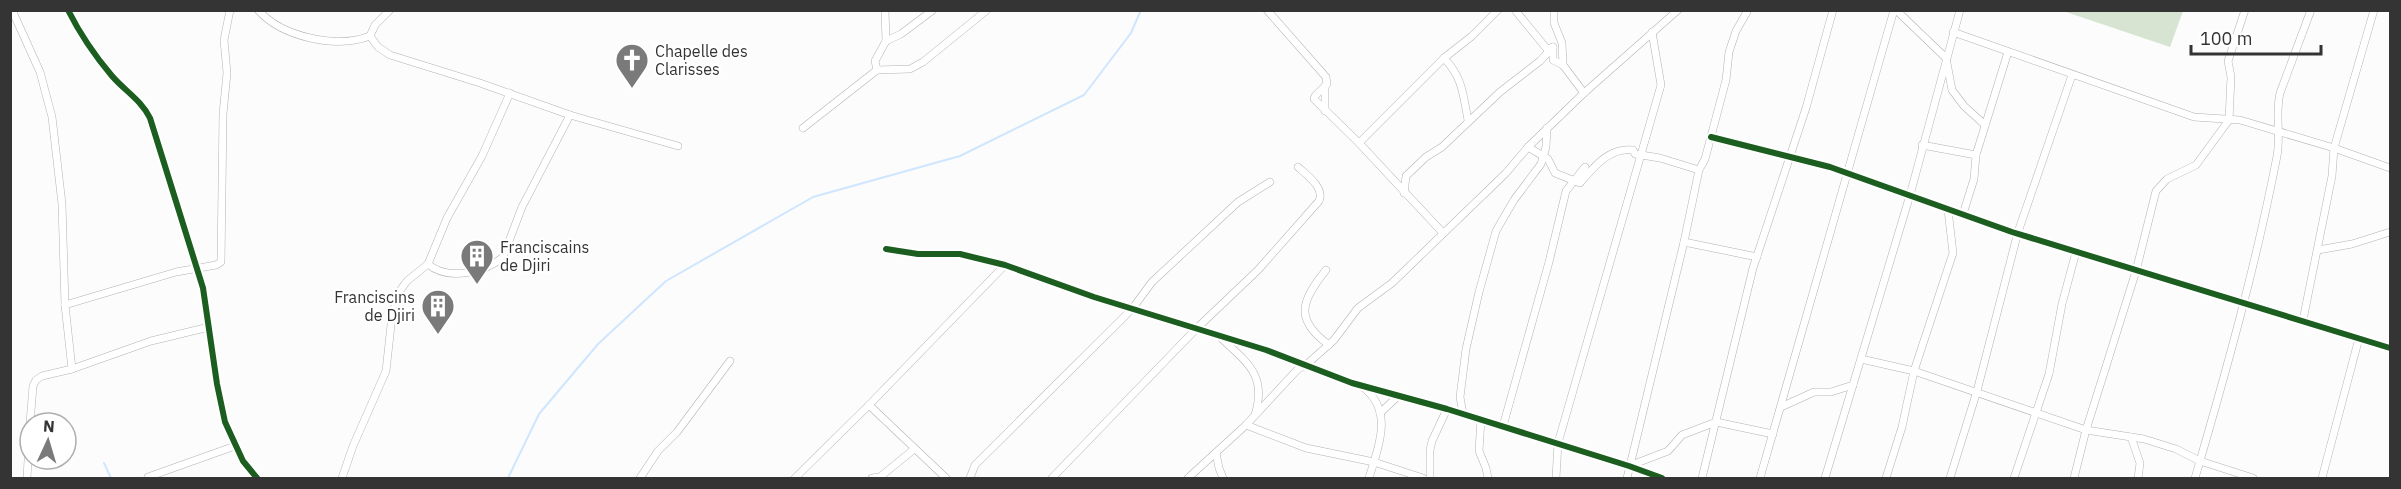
<svg xmlns="http://www.w3.org/2000/svg" width="2401" height="489" font-family="'IBM Plex Sans',sans-serif">
  <style>
    .green { fill: #d6e4d1 }
    .lines { fill: none; stroke-linecap: round; stroke-linejoin: round }
    .stream { stroke: #cfe6fe; stroke-width: 2 }
    .street-casing { stroke: #b3b3b4; stroke-width: 8 }
    .street { stroke: #fff; stroke-width: 7 }
    .cycleway-casing { stroke: #fff; stroke-width: 10 }
    .cycleway { stroke: #1b5e20; stroke-width: 6 }
    .labels { text-anchor: middle; dominant-baseline: central; stroke-width: 4.5; stroke-linejoin: round; paint-order: stroke }
    .poi-label { font-size: 16px; fill: #343435; stroke: #fff; text-anchor: start }
  </style>
  <rect width="100%" height="100%" fill="#fcfcfc"/>
  <polygon class="green" points="2063,11 2183,11 2170,47"/>
  <g class="lines">
    <g class="stream">
      <polyline points="104,463 111,478"/>
      <polyline points="508,478 539,414 598,344 666,281 813,197 960,156 1084,95 1131,33 1141,10"/>
    </g>
    <defs>
      <g id="street">
        <polyline points="12,10 40,72 52,117 62,204 65,305 72,369"/>
        <path d="M 68,10 C 80,34 95,56 112,76 C 125,91 141,100 150,118 L 203,288 L 217,384 L 225,422 L 243,461 L 257,478"/>
        <path d="M 258,10 C 282,37 336,49 370,36"/>
        <polyline points="390,10 375,25 370,36 378,47 390,55 480,83 570,115 678,146"/>
        <polyline points="1267,10 1326,77 1327,84 1315,96 1314,99 1359,143 1443,233"/>
        <polyline points="1515,10 1547,49 1553,47 1553,60 1563,65 1584,93"/>
        <polyline points="1554,10 1554,23 1562,43 1563,65"/>
        <polyline points="1896,10 1946,58 1952,90 1964,106 1985,125"/>
        <polyline points="1953,32 2194,117 2240,120 2334,148 2390,168"/>
        <polyline points="886,41 901,34 933,10"/>
        <path d="M 1444,58 C 1463,78 1463,95 1468,120"/>
        <polyline points="877,70 910,69 923,62 987,10"/>
        <polyline points="1325,86 1325,111"/>
        <polyline points="803,128 877,70 875,61 886,41 885,10"/>
        <polyline points="1711,137 1830,167 2012,232 2390,348"/>
        <polyline points="1359,143 1444,58 1472,36 1498,10"/>
        <polyline points="1922,145 1976,155 1974,179 1963,214"/>
        <path d="M 1528,147 L 1548,159 L 1555,173 L 1580,183 C 1594,167 1609,147 1633,150 L 1635,154 L 1660,158 L 1699,170"/>
        <polyline points="1976,155 2008,52"/>
        <polyline points="1404,193 1406,176 1426,157 1442,147 1500,92 1540,61 1553,47"/>
        <polyline points="1684,242 1757,257"/>
        <polyline points="886,249 918,254 960,254 1005,265 1094,297 1266,350 1352,383 1447,409 1629,466 1662,478"/>
        <polyline points="2318,250 2352,244 2390,232"/>
        <path d="M 428,264 C 447,281 485,273 503,257 L 522,207 L 570,115"/>
        <path d="M 1326,270 C 1302,300 1293,319 1329,345"/>
        <polyline points="65,305 176,272 216,265 221,262 223,114 227,73 224,40 230,10"/>
        <polyline points="2303,320 2332,176 2334,148 2374,10"/>
        <path d="M 1222,339 C 1248,363 1267,376 1255,415"/>
        <polyline points="1861,359 1914,371 2086,430 2144,439 2176,449 2200,461 2253,478"/>
        <path d="M 1364,388 C 1394,412 1378,448 1369,478"/>
        <polyline points="869,405 946,478"/>
        <polyline points="1781,407 1814,392 1831,392 1853,385"/>
        <polyline points="1380,413 1397,397"/>
        <polyline points="1463,414 1460,397 1466,349 1479,292 1496,231 1514,200 1541,164 1546,147 1547,128"/>
        <polyline points="1481,419 1479,451 1486,468 1488,478"/>
        <polyline points="30,423 33,386 36,380 42,376 72,369 151,341 209,327"/>
        <polyline points="1246,425 1306,448 1374,462 1423,478"/>
        <polyline points="1503,426 1549,262 1566,191 1585,167"/>
        <polyline points="2131,437 2140,463 2138,478"/>
        <polyline points="1216,453 1219,468 1223,478"/>
        <polyline points="1629,466 1668,451 1682,435 1716,422 1773,434"/>
        <polyline points="148,477 235,446"/>
        <polyline points="27,478 30,425"/>
        <polyline points="342,478 353,446 386,371 392,316 399,292 407,281 428,264 447,218 482,156 510,93"/>
        <polyline points="640,478 658,451 677,432 730,361"/>
        <polyline points="795,478 869,405 1005,265"/>
        <polyline points="872,478 880,477 913,450"/>
        <polyline points="970,478 975,465 1132,309 1152,282 1238,202 1270,182"/>
        <path d="M 1052,478 L 1196,329 L 1258,270 L 1319,201 C 1325,188 1307,175 1298,167"/>
        <polyline points="1188,478 1246,425 1298,369 1306,365 1334,340 1358,308 1392,283 1506,173 1528,147 1584,93 1678,10"/>
        <polyline points="1430,478 1430,450 1432,441 1447,409"/>
        <polyline points="1556,478 1558,443 1661,85 1652,32"/>
        <polyline points="1627,478 1684,242 1699,170 1705,159 1726,80 1729,52 1736,31 1748,10"/>
        <polyline points="1702,478 1753,268 1806,108 1833,10"/>
        <polyline points="1760,478 1894,10"/>
        <polyline points="1825,478 1910,195 1960,10"/>
        <polyline points="1886,478 1902,427 1914,371 1953,253 1948,210"/>
        <polyline points="1950,478 1977,391 2018,232 2072,75"/>
        <polyline points="2014,478 2049,374 2062,304 2076,252"/>
        <polyline points="2074,478 2086,430 2136,271 2156,191 2167,179 2196,165 2229,120 2231,77 2228,61 2245,10"/>
        <path d="M 2195,478 C 2226,372 2256,265 2277,156 C 2281,135 2275,114 2280,93 L 2311,10"/>
        <polyline points="2322,478 2359,338"/>
      </g>
    </defs>
    <use href="#street" class="street-casing"/>
    <use href="#street" class="street"/>
    <defs>
      <g id="cycleway">
        <path d="M 68,10 C 80,34 95,56 112,76 C 125,91 141,100 150,118 L 203,288 L 217,384 L 225,422 L 243,461 L 257,478"/>
        <polyline points="1711,137 1830,167 2012,232 2390,348"/>
        <polyline points="886,249 918,254 960,254 1005,265 1094,297 1266,350 1352,383 1447,409 1629,466 1662,478"/>
      </g>
    </defs>
    <use href="#cycleway" class="cycleway-casing"/>
    <use href="#cycleway" class="cycleway"/>
  </g>
  <defs>
    <symbol id="church-pin" viewBox="-11 -11 22 30"><path d="M0 17L-7.5 6A9.5 9.5 0 1 1 7.5 6Z" fill="#7a7a7b" stroke="#fff"/><path d="M-1.2-6h2.4v3.5h3.3v2.4h-3.3V6h-2.4V-.1h-3.3v-2.4h3.3Z" fill="#fff"/></symbol>
    <symbol id="building-pin" viewBox="-11 -11 22 30"><path d="M0 17L-7.5 6A9.5 9.5 0 1 1 7.5 6Z" fill="#7a7a7b" stroke="#fff"/><path d="M-4-6H4V6H1V3H-1V6H-4ZM-2.5-4.3h1.7v1.8h-1.7ZM.8-4.3h1.7v1.8H.8ZM-2.5-1h1.7V.8h-1.7ZM.8-1h1.7V.8H.8Z" fill="#fff"/></symbol>
  </defs>
  <g fill-rule="evenodd">
    <use href="#church-pin" x="613" y="41" width="38" height="52"/>
    <use href="#building-pin" x="458" y="237" width="38" height="52"/>
    <use href="#building-pin" x="419" y="287" width="38" height="52"/>
  </g>
  <g class="labels">
    <g class="poi-label">
      <text x="655" y="51">Chapelle des<tspan x="655" dy="18">Clarisses</tspan></text>
      <text x="500" y="247">Franciscains<tspan x="500" dy="18">de Djiri</tspan></text>
      <text x="415" y="297" text-anchor="end">Franciscins<tspan x="415" dy="18">de Djiri</tspan></text>
    </g>
  </g>
  <rect width="2401" height="489" fill="none" stroke="#343435" stroke-width="24"/>
  <g transform="translate(48 441) rotate(4)"><circle r="28" fill="#ffffff" stroke="#aeaeae" stroke-width="1.5"/>
  <path d="M0-4.5L10 22L0 15L-10 22Z" fill="#7a7a7b"/>
  <text y="-9" font-size="16" font-weight="bold" text-anchor="middle" fill="#343435">N</text>
  </g>
  <path d="M2191 45v9h130v-9" fill="none" stroke="#343435" stroke-width="3"/>
  <text x="2200" y="45" font-size="18" fill="#343435" stroke="#ffffff" stroke-width="4.5" paint-order="stroke">100 m</text>
</svg>
